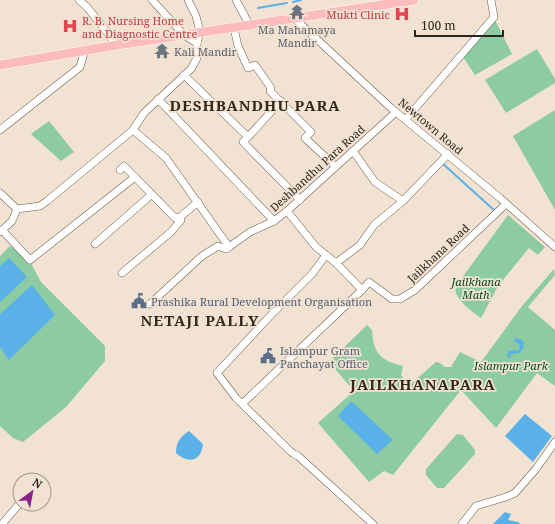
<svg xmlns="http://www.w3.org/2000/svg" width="555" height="524" font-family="'Noto Serif',serif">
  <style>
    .green { fill: #8dcba2 }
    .water { fill: #59b1e7 }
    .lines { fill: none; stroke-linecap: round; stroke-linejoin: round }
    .stream { stroke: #59b1e7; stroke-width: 2 }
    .minor-casing { stroke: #675a4b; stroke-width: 8 }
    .major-casing { stroke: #fff; stroke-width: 10 }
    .minor { stroke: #fff; stroke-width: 7 }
    .major { stroke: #fcbbbd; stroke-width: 9 }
    .labels { text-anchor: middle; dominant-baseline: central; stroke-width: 3.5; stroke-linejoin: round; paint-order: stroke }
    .health-label { font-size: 11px; fill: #be3a42; stroke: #f2e2d2; text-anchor: end }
    .worship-label { font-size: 11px; fill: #5b616d; stroke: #f2e2d2 }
    .street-label { font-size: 11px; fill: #2a251e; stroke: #f2e2d2 }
    .park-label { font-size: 11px; font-style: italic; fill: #014826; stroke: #f2e2d2 }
    .service-label { font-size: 11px; fill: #4e5e75; stroke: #f2e2d2; text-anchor: start }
    .district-label { font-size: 15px; font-weight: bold; letter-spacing: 1px; fill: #33271a; stroke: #f2e2d2 }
  </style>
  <rect width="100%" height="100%" fill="#f2e2d2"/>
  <g class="green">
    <polygon points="495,20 512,54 475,75 463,57"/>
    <polygon points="537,49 555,79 555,83 506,113 485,80"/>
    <polygon points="555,110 555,210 513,136"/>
    <polygon points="49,121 74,152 61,161 31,134"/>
    <path d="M 508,215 L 545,247 L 538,255 L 529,248 L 498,286 L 481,318 C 474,313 460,303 457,295 C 455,293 456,289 456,286 Z"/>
    <polygon points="10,246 26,254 41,282 105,346 105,361 66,407 23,442 13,438 0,426 0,256"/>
    <path d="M 554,269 L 555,275 L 528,307 L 555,330 L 555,386 L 537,373 L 496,428 L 461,390 L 393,475 L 384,471 L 369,482 L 318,423 L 354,391 L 329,362 L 367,325 L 372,330 C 373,353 381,361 403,366 L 401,375 L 405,380 L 412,383 L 436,362 L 440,363 L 445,367 L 451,367 L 460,352 L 481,362 L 522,306 Z"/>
    <polygon points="457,434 463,435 475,450 475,454 444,488 437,488 426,475 426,469"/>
  </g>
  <g class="water">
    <polygon points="9,258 27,277 0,302 0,266"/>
    <polygon points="32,285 55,315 9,360 0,347 0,314"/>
    <polygon points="515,338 522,340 524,343 523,349 519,353 510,354 511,357 509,358 507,356 509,351 519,350 520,348 519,344 514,341"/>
    <polygon points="351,401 393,440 377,454 338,416"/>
    <polygon points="525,414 552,436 533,462 505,436"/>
    <path d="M 189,431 L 203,444 C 201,462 188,464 176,453 C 176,442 180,437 189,431 Z"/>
    <polygon points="505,512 511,514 508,520 518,522 520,524 493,524"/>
  </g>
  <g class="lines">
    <g class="stream">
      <polyline points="293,2 301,0"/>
      <polyline points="258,8 287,3"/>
      <polyline points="442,163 495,211"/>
    </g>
    <defs>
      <g id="minor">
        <polyline points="79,0 87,7 117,45"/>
        <polyline points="152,0 184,35 197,43"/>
        <polyline points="236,0 250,26"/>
        <polyline points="294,18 391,108 500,198 555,247"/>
        <polyline points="234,28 238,46 248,68 255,65 271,88 270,91 311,132 305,138 335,166"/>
        <polyline points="184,75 248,137 243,142 300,200"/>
        <polyline points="158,99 274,221"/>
        <polyline points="406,119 494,17 491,0"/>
        <polyline points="0,130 80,67 85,50"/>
        <polyline points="133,130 166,158 229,247"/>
        <polyline points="248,137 281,101"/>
        <polyline points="353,151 375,182 403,201"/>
        <polyline points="120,170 124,166 135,177"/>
        <polyline points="0,193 17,209"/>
        <polyline points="287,211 316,247 336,263 362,290"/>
        <polyline points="2,230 30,260 135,177 175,218 180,217"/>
        <polyline points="0,232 12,221 17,209 40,206 47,201 133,130 144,113 191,69 197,58 197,43 200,32 196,16 188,0"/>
        <polyline points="95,244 151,195"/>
        <polyline points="229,247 250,232 274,221 287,211 396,112"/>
        <polyline points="326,255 312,274 269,317 217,373 236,398 290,451 294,454 298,456 373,524"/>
        <polyline points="336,263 360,245 374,225 403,201 448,154"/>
        <polyline points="122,273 171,232 181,220 180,217 198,202"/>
        <polyline points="150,304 202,256 218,246 226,249 229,247"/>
        <polyline points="243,403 362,290 369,282 392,299 400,299 415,290 506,204"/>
        <polyline points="2,524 20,503"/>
        <polyline points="462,524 476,506 506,497 515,493 536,469 555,442"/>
      </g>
      <polyline id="major" points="0,65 117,45 414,0"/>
    </defs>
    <use href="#minor" class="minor-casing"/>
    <use href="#major" class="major-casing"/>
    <use href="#minor" class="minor"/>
    <use href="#major" class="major"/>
  </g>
  <defs>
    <symbol id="temple-bare" viewBox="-9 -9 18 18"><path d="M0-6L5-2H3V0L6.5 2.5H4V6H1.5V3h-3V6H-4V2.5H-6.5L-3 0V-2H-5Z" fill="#6b7280" stroke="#f2e2d2" stroke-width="2.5" paint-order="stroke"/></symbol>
    <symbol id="hospital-bare" viewBox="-9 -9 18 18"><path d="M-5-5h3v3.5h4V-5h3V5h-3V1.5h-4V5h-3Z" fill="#e0444e" stroke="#f2e2d2" stroke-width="2.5" paint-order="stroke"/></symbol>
    <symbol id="civic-bare" viewBox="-9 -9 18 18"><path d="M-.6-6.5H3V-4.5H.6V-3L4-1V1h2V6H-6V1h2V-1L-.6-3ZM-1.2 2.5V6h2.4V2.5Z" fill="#5c6f8a" stroke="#f2e2d2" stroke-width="2.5" paint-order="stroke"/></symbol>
  </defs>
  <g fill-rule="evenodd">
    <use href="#temple-bare" x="286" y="1" width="22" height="22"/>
    <use href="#hospital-bare" x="391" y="3" width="22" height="22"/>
    <use href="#hospital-bare" x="59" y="15" width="22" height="22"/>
    <use href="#temple-bare" x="151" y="40" width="22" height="22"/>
    <use href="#civic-bare" x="128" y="290" width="22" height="22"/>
    <use href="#civic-bare" x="257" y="345" width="22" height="22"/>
  </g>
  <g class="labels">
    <g class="health-label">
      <text x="390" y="14">Mukti Clinic</text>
      <text x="82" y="20" text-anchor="start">R. B. Nursing Home<tspan x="82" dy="13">and Diagnostic Centre</tspan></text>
    </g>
    <g class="worship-label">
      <text x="297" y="29">Ma Mahamaya<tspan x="297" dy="13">Mandir</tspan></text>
      <text x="174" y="51" text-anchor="start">Kali Mandir</text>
    </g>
    <g class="street-label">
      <text transform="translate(431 126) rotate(40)">Newtown Road</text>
      <text transform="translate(317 168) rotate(-42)">Deshbandhu Para Road</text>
      <text transform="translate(438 253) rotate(-43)">Jailkhana Road</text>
    </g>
    <g class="park-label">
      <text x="476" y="281">Jailkhana<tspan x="476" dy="13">Math</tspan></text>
      <text x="511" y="365">Islampur Park</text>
    </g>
    <g class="service-label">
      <text x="151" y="301">Prashika Rural Development Organisation</text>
      <text x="280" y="350">Islampur Gram<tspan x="280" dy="13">Panchayat Office</tspan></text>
    </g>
    <g class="district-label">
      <text x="255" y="105">DESHBANDHU PARA</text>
      <text x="200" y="320">NETAJI PALLY</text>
      <text x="423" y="384">JAILKHANAPARA</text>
    </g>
  </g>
  <g transform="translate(32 492) rotate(32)"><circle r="19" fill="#f2e2d2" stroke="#a2968a"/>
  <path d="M0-3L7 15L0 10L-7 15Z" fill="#882188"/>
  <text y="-6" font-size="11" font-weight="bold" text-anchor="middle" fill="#2a251e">N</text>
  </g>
  <path d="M415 30v6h88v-6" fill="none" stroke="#2a251e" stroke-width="2"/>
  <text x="421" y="30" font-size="12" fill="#2a251e" stroke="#f2e2d2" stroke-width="3" paint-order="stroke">100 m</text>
</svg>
